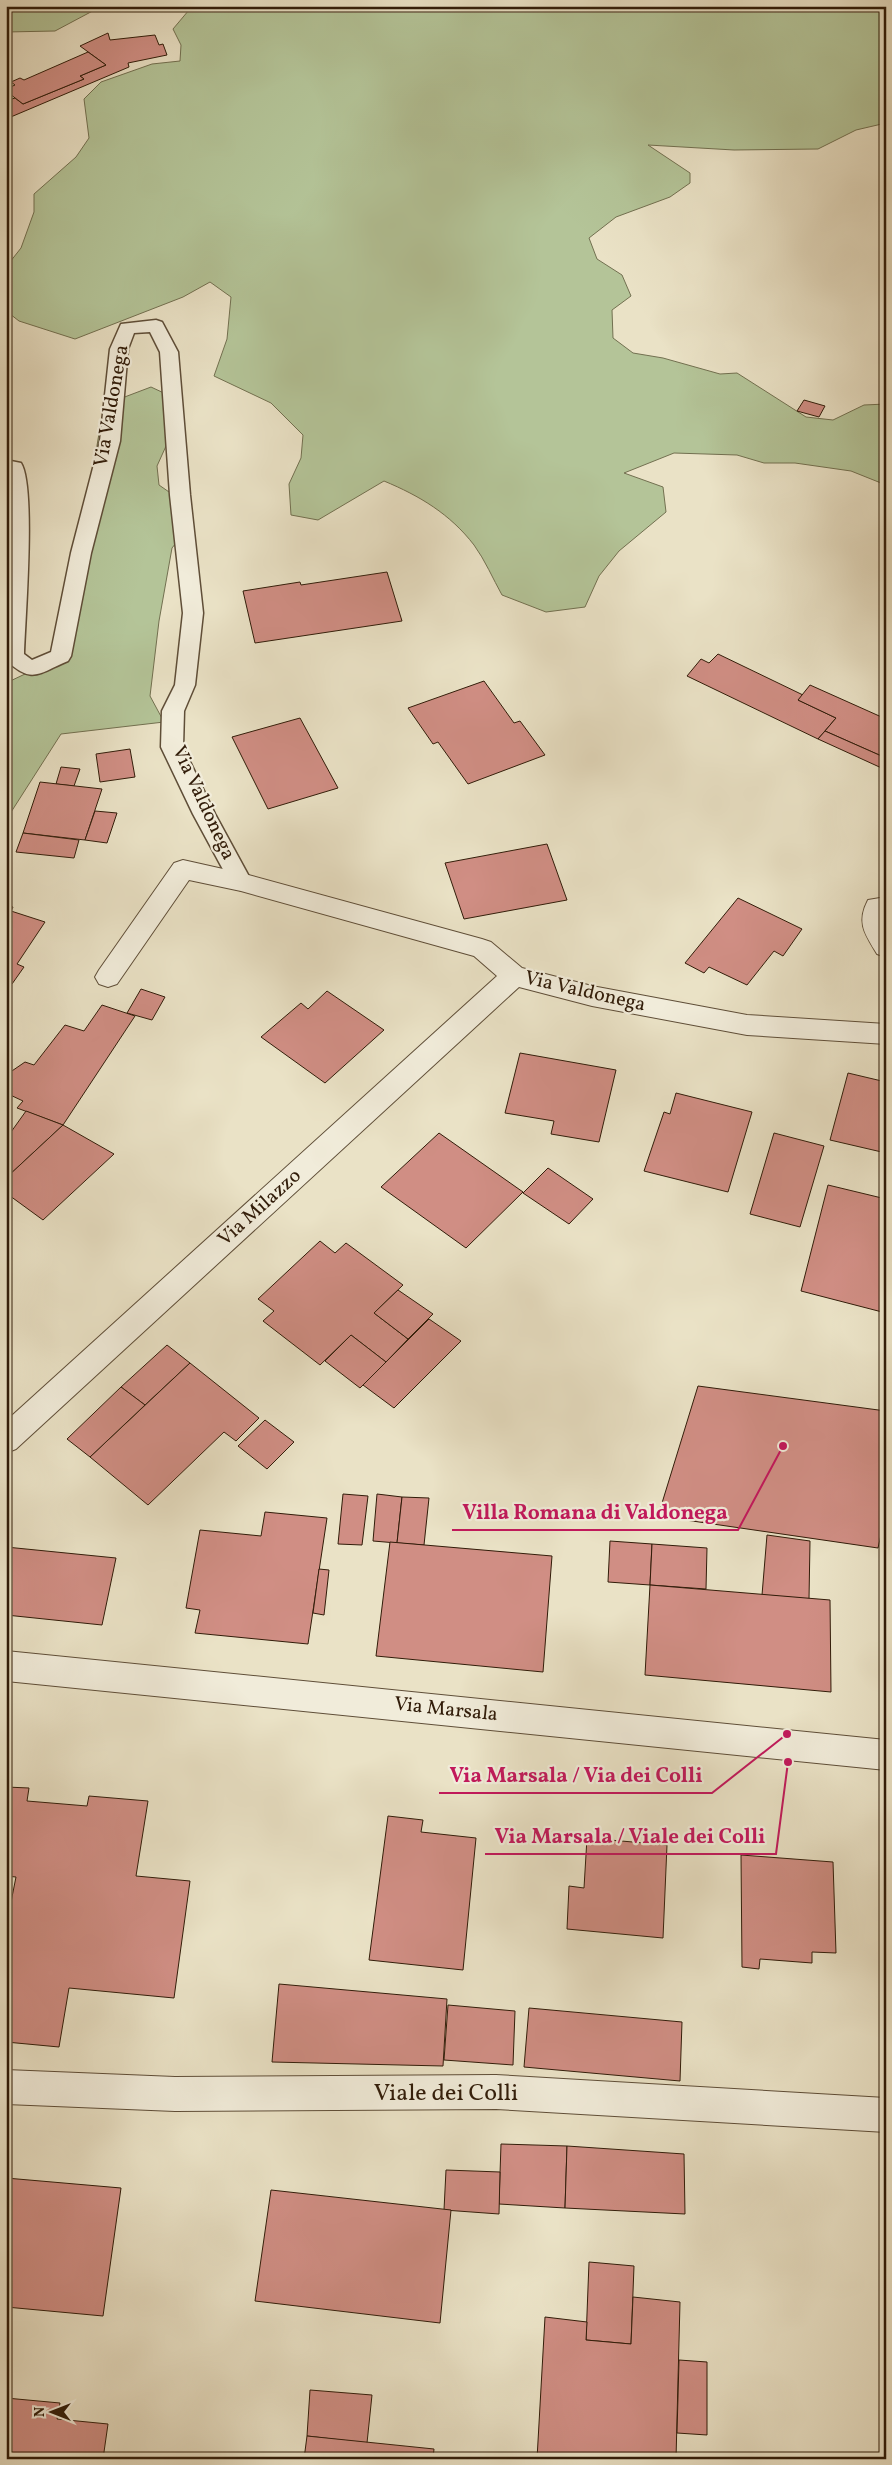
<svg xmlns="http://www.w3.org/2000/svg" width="892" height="2465" font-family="Vollkorn,serif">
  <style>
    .green { fill: #b4c498; stroke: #727050 }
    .building { fill: #d08e84; stroke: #311c09 }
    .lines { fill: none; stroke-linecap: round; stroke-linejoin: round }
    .service-casing { stroke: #5f4e38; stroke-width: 3 }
    .minor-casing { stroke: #5f4e38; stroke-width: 2 }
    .service { fill: #f1ecda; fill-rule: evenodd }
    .minor { fill: #f1ecda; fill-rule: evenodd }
    .labels { text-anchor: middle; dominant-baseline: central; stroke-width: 4.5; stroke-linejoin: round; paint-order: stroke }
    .street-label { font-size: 20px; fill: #311c09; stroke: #f1ecda }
    .near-street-label { font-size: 24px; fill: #311c09; stroke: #f1ecda }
    .leader { fill: none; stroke: #c2185b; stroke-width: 2 }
    .callout-dot { fill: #c2185b; stroke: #f1ecda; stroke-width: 2 }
    .callout-label { font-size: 21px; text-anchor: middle; font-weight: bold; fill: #c2185b; stroke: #f1ecda; stroke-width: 4.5; stroke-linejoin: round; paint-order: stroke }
  </style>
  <rect width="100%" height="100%" fill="#eae2c6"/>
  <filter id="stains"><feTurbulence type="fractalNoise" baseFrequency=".004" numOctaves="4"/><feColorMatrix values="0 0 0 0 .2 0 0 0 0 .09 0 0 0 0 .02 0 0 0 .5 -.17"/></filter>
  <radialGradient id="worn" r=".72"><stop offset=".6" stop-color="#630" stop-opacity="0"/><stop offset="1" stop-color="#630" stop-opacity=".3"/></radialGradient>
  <g class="green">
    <polygon points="10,6 102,6 55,31 6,32 6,9"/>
    <path d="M 210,6 L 886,6 L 886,123 L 856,130 L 818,149 L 734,150 L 648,145 L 690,173 L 690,183 L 670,197 L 616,217 L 589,238 L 597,259 L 622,275 L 631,296 L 612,310 L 613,338 L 633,353 L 663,358 L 720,374 L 737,373 L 806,417 L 833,420 L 864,405 L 886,404 L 886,485 L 851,471 L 795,463 L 764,463 L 737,455 L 674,453 L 624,473 L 663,487 L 666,512 L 619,551 L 599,576 L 585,607 L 546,612 L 502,595 C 493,579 485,560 474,545 C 450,514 420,496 384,481 L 318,520 L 291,515 L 289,484 L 301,458 L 303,435 L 271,403 L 214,376 L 227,339 L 231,297 L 210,282 L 183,297 L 75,339 L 19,321 L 10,314 L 6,305 L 6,267 L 21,248 L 34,212 L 34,194 L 76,157 L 89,138 L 84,99 L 101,82 L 152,64 L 180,61 L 181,45 L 173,29 L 189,10 Z"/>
    <polygon points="151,387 166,394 171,435 157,466 159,485 182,501 187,529 172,548 159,621 150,696 164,722 61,734 6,820 6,683 42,666 51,658 94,508 94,464 101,421 122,398"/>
  </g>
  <g class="building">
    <polygon points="108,33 110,40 155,35 159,45 163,44 167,55 128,63 129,67 6,119 6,101 15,98 23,104 84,79 80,76 106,65 80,46"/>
    <polygon points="88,52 106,65 80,76 84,79 23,104 6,91 6,89 15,85 11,82 20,78 24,80"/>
    <polygon points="804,400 825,406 819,417 797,411"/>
    <polygon points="387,572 402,621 255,643 243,591 300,582 301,585"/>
    <polygon points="718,654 803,695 798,700 836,718 818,739 687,676 701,659 709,663"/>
    <polygon points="484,681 514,723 520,721 545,755 468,784 438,742 433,744 408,708"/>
    <polygon points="810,685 886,719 886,758 825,731 836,718 798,700"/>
    <polygon points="300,718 338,788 268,809 232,737"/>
    <polygon points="825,731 886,758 886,770 818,739"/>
    <polygon points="130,749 135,777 100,782 96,754"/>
    <polygon points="61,767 80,769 74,786 56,784"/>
    <polygon points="40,782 102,789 85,840 23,833"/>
    <polygon points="95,811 117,813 107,843 85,840"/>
    <polygon points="23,833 79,840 74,858 16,852"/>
    <polygon points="547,844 567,900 464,919 445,863"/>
    <polygon points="738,898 802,929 783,956 774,951 747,985 709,967 704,973 685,963"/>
    <polygon points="6,905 13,907 11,911 45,922 17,964 24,967 12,984 6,981"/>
    <polygon points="141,989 165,997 152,1020 127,1013"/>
    <polygon points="327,991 384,1030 325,1083 261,1037 301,1003 308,1009"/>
    <polygon points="102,1005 135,1016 63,1125 17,1108 23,1101 6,1093 6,1075 25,1062 34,1065 65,1025 84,1031"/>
    <polygon points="520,1053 616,1070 599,1142 551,1134 554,1121 505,1113"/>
    <polygon points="848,1073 886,1082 886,1153 830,1140"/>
    <polygon points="676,1093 752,1112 728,1192 644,1171 664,1112 670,1114"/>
    <polygon points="26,1111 63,1125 6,1178 6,1139"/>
    <polygon points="63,1125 114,1154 43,1220 6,1193 6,1178"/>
    <polygon points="439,1133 523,1192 466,1248 381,1187"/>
    <polygon points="774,1133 824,1146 800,1227 750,1214"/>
    <polygon points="548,1168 593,1199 569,1224 523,1193"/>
    <polygon points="828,1185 886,1199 886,1313 801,1291"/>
    <polygon points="320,1241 335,1253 346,1243 403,1285 374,1313 408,1339 386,1362 351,1335 320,1365 263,1321 274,1311 258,1299"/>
    <polygon points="398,1290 433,1314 408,1339 374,1313"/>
    <polygon points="429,1319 461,1341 394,1408 363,1385"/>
    <polygon points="351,1335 386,1362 360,1388 325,1361"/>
    <polygon points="167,1345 190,1363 145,1405 121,1387"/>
    <polygon points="190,1363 259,1418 236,1441 224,1432 148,1505 90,1457"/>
    <polygon points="698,1386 886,1411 886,1513 878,1548 658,1516"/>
    <polygon points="121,1387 145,1405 90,1457 67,1439"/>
    <polygon points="265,1420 294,1442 267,1469 238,1446"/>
    <polygon points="343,1494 368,1496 362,1545 338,1544"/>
    <polygon points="377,1494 402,1497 397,1543 373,1541"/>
    <polygon points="402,1497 429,1498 424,1545 397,1543"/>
    <polygon points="265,1512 327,1518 308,1644 195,1633 200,1610 186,1608 200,1530 261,1536"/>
    <polygon points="767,1535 810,1541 809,1599 762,1595"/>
    <polygon points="610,1541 652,1544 650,1585 608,1582"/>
    <polygon points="390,1542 552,1556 543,1672 376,1656"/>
    <polygon points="652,1544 707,1548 706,1589 650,1585"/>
    <polygon points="6,1547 116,1558 102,1625 6,1615"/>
    <polygon points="319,1569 329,1570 324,1615 313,1613"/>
    <polygon points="650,1585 830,1600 831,1692 645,1675"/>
    <polygon points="6,1787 29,1788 27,1801 87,1806 89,1796 148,1801 136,1876 190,1881 174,1998 69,1988 59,2047 6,2042 6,1912 9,1912 16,1877 6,1876"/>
    <polygon points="388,1816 423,1820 421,1832 476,1838 463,1970 369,1960"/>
    <polygon points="587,1838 667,1845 663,1938 567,1929 569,1886 584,1888"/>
    <polygon points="741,1855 833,1862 836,1953 812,1952 812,1963 760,1959 759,1969 742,1967"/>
    <polygon points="279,1984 447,1999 443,2066 272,2062"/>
    <polygon points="448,2005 515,2011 513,2065 444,2060"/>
    <polygon points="529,2008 682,2022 680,2081 524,2067"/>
    <polygon points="501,2144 567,2146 565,2208 499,2204"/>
    <polygon points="567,2146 684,2154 685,2214 565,2208"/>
    <polygon points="446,2170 500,2172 499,2214 444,2210"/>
    <polygon points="6,2178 121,2188 103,2316 6,2307"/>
    <polygon points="271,2190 451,2210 440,2323 255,2301"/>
    <polygon points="589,2262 634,2266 631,2344 586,2340"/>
    <polygon points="633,2297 680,2302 676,2459 537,2459 545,2317 587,2322 586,2340 631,2344"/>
    <polygon points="679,2360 707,2362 707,2435 677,2433"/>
    <polygon points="310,2390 372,2395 367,2443 307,2436"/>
    <polygon points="6,2398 60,2403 57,2419 108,2424 103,2459 6,2459"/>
    <polygon points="307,2436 434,2449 433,2459 304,2459"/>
  </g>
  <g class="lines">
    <defs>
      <path id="service" d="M 156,320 L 162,322 L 178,352 L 190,495 L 203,613 L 195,685 L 184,711 L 183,747 L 215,814 L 252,882 L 249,888 L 241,890 L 233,888 L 193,814 L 161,747 L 162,711 L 175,685 L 183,613 L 170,495 L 160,352 L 150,332 L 134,333 L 128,349 L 120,441 L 91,553 L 71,656 L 68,661 C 39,673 32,685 6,660 L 9,498 L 6,460 L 21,463 C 36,486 25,619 24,654 L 32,660 L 51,652 L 71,553 L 100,441 L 110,349 L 121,324 Z"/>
      <g id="minor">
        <polygon points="183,860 241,873 482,939 491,942 522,968 592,986 747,1015 886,1024 886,1044 747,1035 592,1006 519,987 16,1449 6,1453 6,1421 497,976 474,956 241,891 189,880 117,984 108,987 99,984 95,977 99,970 174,863"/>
        <path d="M 886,897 L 886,957 L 877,954 C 865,934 856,923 868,900 Z"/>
        <polygon points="6,1651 886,1740 886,1770 6,1681"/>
        <polygon points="6,2070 175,2077 496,2075 886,2098 886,2132 496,2109 175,2111 6,2104"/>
      </g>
    </defs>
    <use href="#service" class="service-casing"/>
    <use href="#minor" class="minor-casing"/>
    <use href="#service" class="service"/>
    <use href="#minor" class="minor"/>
  </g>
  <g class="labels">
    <g class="street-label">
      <text transform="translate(112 406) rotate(-80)">Via Valdonega</text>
      <text transform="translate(203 803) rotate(65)">Via Valdonega</text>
      <text transform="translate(585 992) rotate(13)">Via Valdonega</text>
      <text transform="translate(260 1208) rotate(-42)">Via Milazzo</text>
      <text transform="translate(446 1710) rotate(6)">Via Marsala</text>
    </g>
    <g class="near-street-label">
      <text x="446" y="2094">Viale dei Colli</text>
    </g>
  </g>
  <path class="leader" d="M783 1446L738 1530H452M787 1734L712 1793H439M788 1762L776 1854H485"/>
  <g class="callout-dot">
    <circle cx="783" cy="1446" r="5"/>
    <circle cx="787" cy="1734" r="5"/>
    <circle cx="788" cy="1762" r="5"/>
  </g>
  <g class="callout-label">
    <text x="595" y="1519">Villa Romana di Valdonega</text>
    <text x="576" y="1782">Via Marsala / Via dei Colli</text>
    <text x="630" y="1843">Via Marsala / Viale dei Colli</text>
  </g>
  <rect width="892" height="2465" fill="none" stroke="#eae2c6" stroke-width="25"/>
  <rect x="8" y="8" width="877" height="2450" fill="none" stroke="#311c09" stroke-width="2.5"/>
  <rect x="12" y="12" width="867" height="2440" fill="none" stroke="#311c09"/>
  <g transform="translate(52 2412) rotate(270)" stroke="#f1ecda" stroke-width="4" paint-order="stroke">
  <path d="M0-4L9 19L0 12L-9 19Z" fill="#311c09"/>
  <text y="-8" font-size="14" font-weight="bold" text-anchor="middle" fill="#311c09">N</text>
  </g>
  <rect width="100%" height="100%" filter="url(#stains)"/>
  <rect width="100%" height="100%" fill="url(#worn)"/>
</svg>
